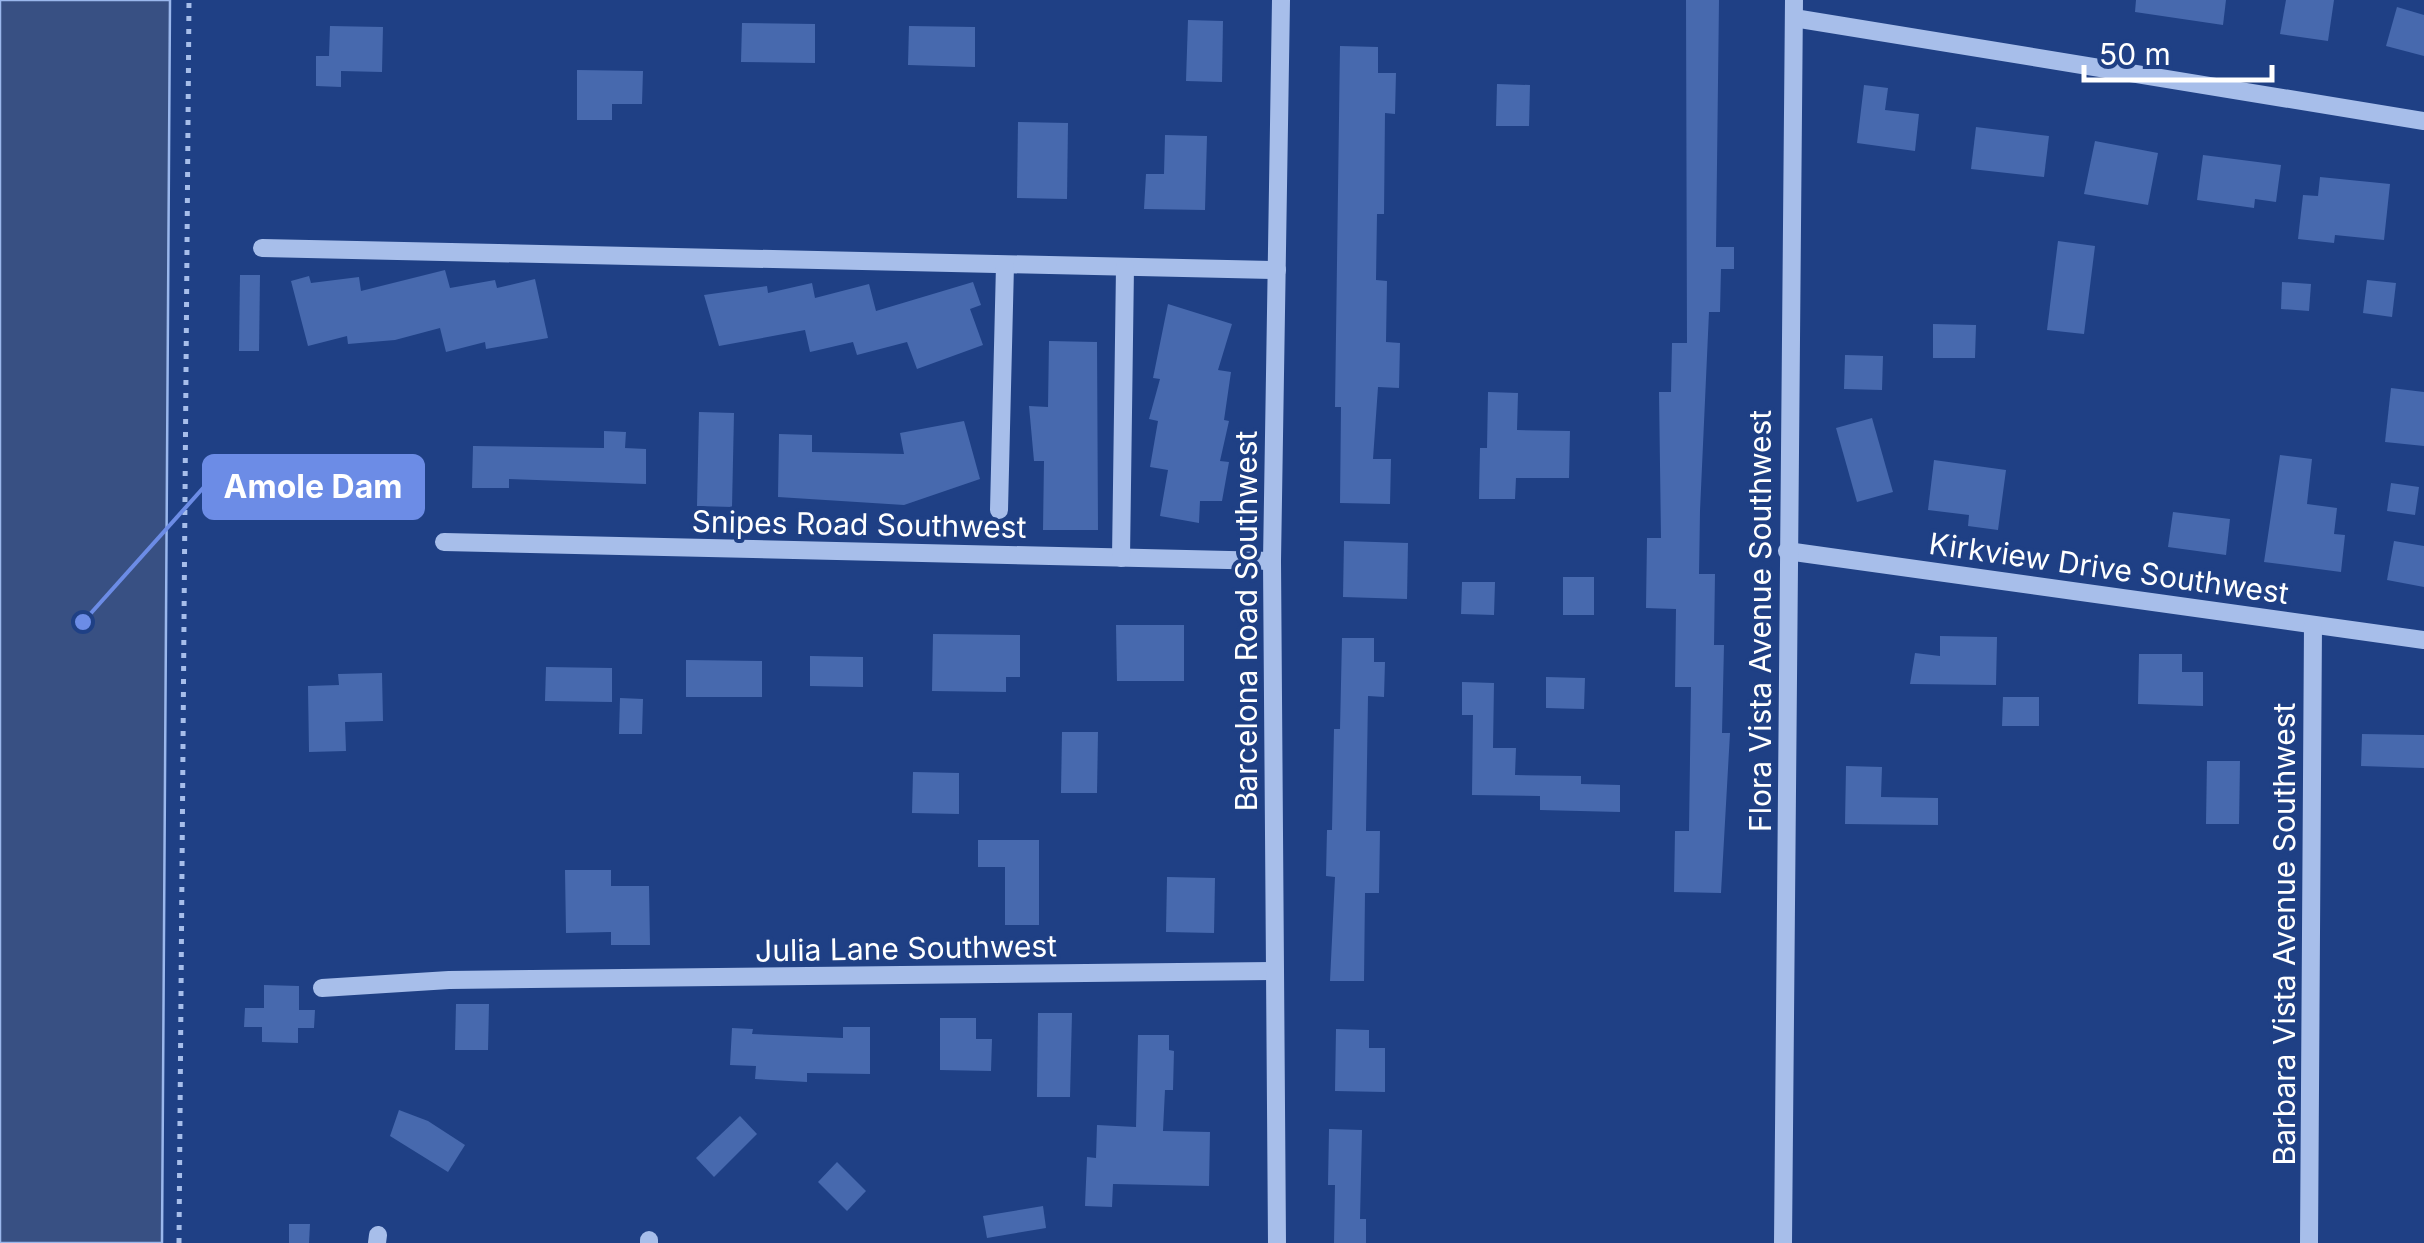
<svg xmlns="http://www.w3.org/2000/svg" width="2424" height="1243" font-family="Inter,sans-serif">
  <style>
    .water { fill: #385083; stroke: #9ab7ec; stroke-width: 2.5 }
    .building { fill: #4769ae }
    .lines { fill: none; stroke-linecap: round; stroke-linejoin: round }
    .path { stroke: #a7beea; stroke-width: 5; stroke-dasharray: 5 8; stroke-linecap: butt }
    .minor { stroke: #a7beea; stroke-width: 18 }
    .labels { text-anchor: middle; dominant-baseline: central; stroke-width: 8; stroke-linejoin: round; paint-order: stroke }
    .street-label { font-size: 30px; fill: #fff; stroke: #1f4085 }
    .leader { fill: none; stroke: #6c8ce6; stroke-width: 4 }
    .callout-dot { fill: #6c8ce6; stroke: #1f4085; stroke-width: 4 }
    .callout { fill: #6c8ce6; stroke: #6c8ce6; stroke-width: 4 }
    .callout-label { font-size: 32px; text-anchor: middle; font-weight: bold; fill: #fff }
  </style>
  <rect width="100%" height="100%" fill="#1f4085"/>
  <polygon class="water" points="0,0 170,0 162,1243 0,1243"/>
  <g class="building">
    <polygon points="1686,0 1719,0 1716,247 1734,247 1734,269 1721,269 1720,312 1709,312 1700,511 1699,574 1715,574 1714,645 1724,645 1722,733 1730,733 1721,893 1674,892 1675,831 1689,831 1691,687 1675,687 1676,609 1646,608 1647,538 1661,538 1659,392 1671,392 1672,343 1687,343"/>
    <polygon points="2136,0 2226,0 2223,25 2135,12"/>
    <polygon points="2286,0 2334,0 2328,41 2280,34"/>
    <polygon points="2397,7 2424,15 2424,56 2386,46"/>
    <polygon points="1188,20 1223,21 1222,82 1186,81"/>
    <polygon points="742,23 815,24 815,63 741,62"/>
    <polygon points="330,26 383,27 382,72 341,71 341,87 316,86 316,56 329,56"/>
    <polygon points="909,26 975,27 975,67 908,65"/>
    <polygon points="1340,46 1378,47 1378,73 1396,73 1395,114 1385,113 1384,214 1377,214 1376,280 1387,281 1386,342 1400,343 1399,388 1378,387 1373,459 1391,459 1390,504 1340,503 1341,407 1335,407"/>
    <polygon points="577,70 643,71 642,104 612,104 612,120 577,120"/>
    <polygon points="1497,84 1530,85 1529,126 1496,126"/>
    <polygon points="1864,85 1888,88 1885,110 1919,114 1915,151 1857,143"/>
    <polygon points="1018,122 1068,123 1067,199 1017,198"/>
    <polygon points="1976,127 2049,136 2044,177 1971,169"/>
    <polygon points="1165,135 1207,136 1205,210 1144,209 1146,174 1164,174"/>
    <polygon points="2095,141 2158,153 2148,205 2084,194"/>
    <polygon points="2203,155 2281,165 2276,202 2255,199 2254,208 2197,200"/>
    <polygon points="2320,177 2390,184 2384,240 2335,235 2334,243 2298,239 2303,195 2318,196"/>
    <polygon points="2058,241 2095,246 2084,334 2047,330"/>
    <polygon points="445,270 450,288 495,280 497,288 535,279 548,338 486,349 485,342 446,352 440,328 395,340 348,344 347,336 308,346 291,281 309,276 311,283 359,277 361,291"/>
    <polygon points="240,275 260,275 259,351 239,351"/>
    <polygon points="2367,280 2396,283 2392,317 2363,313"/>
    <polygon points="973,282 981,305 970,309 983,345 917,369 907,342 857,355 853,342 810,352 805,330 719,346 704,295 767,286 768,293 812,283 815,298 869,284 876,311"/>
    <polygon points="2282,282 2311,284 2309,311 2281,309"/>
    <polygon points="1168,304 1232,324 1218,370 1231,372 1224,420 1229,421 1220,461 1229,462 1222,501 1200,501 1199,523 1160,516 1168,470 1150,467 1158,421 1149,419 1160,379 1153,378"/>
    <polygon points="1933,324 1976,325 1975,358 1933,358"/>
    <polygon points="1049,341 1097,342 1098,530 1043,530 1044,461 1034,461 1029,406 1048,407"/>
    <polygon points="1845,355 1883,356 1882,390 1844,389"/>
    <polygon points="2391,388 2424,392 2424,446 2385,442"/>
    <polygon points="1488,392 1518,393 1517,430 1570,431 1569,478 1516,478 1515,499 1479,499 1480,448 1487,448"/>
    <polygon points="699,412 734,413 732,507 697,506"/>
    <polygon points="1872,418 1893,492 1857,502 1836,428"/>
    <polygon points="964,421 980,479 904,505 778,497 779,434 812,435 812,452 904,454 900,433"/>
    <polygon points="604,431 626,432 625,448 646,449 646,484 509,479 509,488 472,488 473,446 604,448"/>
    <polygon points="2280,455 2312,459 2307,504 2337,508 2334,534 2345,535 2341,572 2264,562"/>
    <polygon points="1934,460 2006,470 1998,530 1968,526 1969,515 1928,510"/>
    <polygon points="2391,483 2419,487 2415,515 2387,511"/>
    <polygon points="2173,512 2230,519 2226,555 2168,547"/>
    <polygon points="1344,541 1408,543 1407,599 1343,597"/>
    <polygon points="2394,541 2424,546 2424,587 2387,580"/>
    <rect x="1563" y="577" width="31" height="38"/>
    <polygon points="1462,582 1495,582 1494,615 1461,614"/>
    <polygon points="1116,625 1184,625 1184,681 1117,681"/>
    <polygon points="933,634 1020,635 1020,677 1006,677 1006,692 932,691"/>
    <polygon points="1940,636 1997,637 1996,685 1910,684 1915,653 1940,656"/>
    <polygon points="1342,638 1374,638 1374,662 1385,662 1384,697 1368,696 1366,831 1380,831 1379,893 1365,893 1364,981 1330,981 1335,877 1326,876 1327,830 1332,830 1334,729 1340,729"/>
    <polygon points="2139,654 2182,654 2182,672 2203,672 2203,706 2138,704"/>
    <polygon points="810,656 863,657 863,687 810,686"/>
    <polygon points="686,660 762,661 762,697 686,697"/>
    <polygon points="546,667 612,668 612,702 545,701"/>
    <polygon points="382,673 383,721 345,722 346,751 309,752 308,686 339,685 338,674"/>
    <polygon points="1546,677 1585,678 1584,709 1546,708"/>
    <polygon points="1462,682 1494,683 1493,748 1516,748 1515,775 1581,776 1581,784 1620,785 1620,812 1540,810 1540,796 1472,795 1473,715 1462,715"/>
    <polygon points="2003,697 2039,697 2039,726 2002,726"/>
    <polygon points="620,698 643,699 642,734 619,734"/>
    <polygon points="1062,732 1098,732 1097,793 1061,793"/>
    <polygon points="2362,734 2424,735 2424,768 2361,766"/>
    <polygon points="2207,761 2240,761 2239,824 2206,824"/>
    <polygon points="1846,766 1882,767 1881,797 1938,798 1938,825 1845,824"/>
    <polygon points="913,772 959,773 959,814 912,813"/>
    <polygon points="978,840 1039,840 1039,925 1005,925 1005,867 978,867"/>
    <polygon points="565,870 611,870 611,886 649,886 650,945 611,945 611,932 566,933"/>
    <polygon points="1167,877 1215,878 1214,933 1166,932"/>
    <polygon points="264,985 299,986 299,1010 315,1010 314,1028 298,1028 298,1043 262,1042 262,1027 244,1027 245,1008 264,1008"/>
    <polygon points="456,1004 489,1004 488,1050 455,1050"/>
    <polygon points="1038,1013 1072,1013 1070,1097 1037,1097"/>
    <polygon points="940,1018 976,1018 976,1039 992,1039 991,1071 940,1070"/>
    <polygon points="843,1027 870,1027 870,1074 807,1073 807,1082 755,1079 756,1066 730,1065 732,1028 753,1029 752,1034 843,1038"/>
    <polygon points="1336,1029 1369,1030 1369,1048 1385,1048 1385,1092 1335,1091"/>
    <polygon points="1138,1035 1169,1035 1169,1050 1174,1051 1173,1090 1165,1090 1163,1131 1210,1132 1209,1186 1113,1184 1112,1207 1085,1206 1087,1157 1096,1158 1097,1125 1136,1127"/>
    <polygon points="399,1110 428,1121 465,1145 448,1172 390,1136"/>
    <polygon points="740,1116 757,1134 714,1177 696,1158"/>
    <polygon points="1329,1129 1362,1130 1360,1219 1366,1219 1366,1243 1334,1243 1335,1185 1328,1185"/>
    <polygon points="837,1162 866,1191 847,1211 818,1182"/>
    <polygon points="1043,1206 1046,1228 987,1238 983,1216"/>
    <polygon points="289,1224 310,1224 309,1243 289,1243"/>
  </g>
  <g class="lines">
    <polyline class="path" points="179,1243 189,0"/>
    <g class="minor">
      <polyline points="1794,18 2424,121"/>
      <polyline points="262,248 1277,270"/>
      <polyline points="999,510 1005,265"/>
      <polyline points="444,542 1272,561"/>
      <polyline points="1787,551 2424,640"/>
      <polyline points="1121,558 1125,267"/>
      <polyline points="322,988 449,980 1273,971"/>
      <polyline points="377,1243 378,1235"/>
      <polyline points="649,1243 649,1240"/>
      <polyline points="1277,1243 1272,561 1281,0"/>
      <polyline points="1783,1243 1794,0"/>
      <polyline points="2309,1243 2313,625"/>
    </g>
  </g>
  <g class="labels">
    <g class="street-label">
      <text transform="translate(859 524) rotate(1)">Snipes Road Southwest</text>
      <text transform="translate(2109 568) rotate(8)">Kirkview Drive Southwest</text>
      <text transform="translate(1246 621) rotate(-90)">Barcelona Road Southwest</text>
      <text transform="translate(1760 621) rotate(-90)">Flora Vista Avenue Southwest</text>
      <text transform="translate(2284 934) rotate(-90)">Barbara Vista Avenue Southwest</text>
      <text transform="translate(906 948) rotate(-1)">Julia Lane Southwest</text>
    </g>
  </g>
  <path class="leader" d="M83 622L204 487"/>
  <circle class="callout-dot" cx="83" cy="622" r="10"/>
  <rect class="callout" x="204" y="456" width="219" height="62" rx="10"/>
  <g class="callout-label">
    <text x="313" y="498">Amole Dam</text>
  </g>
  <path d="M2084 65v15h188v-15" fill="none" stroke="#ffffff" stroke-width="5"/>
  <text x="2099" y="65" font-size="30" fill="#ffffff" stroke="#1f4085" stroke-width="8" paint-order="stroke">50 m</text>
</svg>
